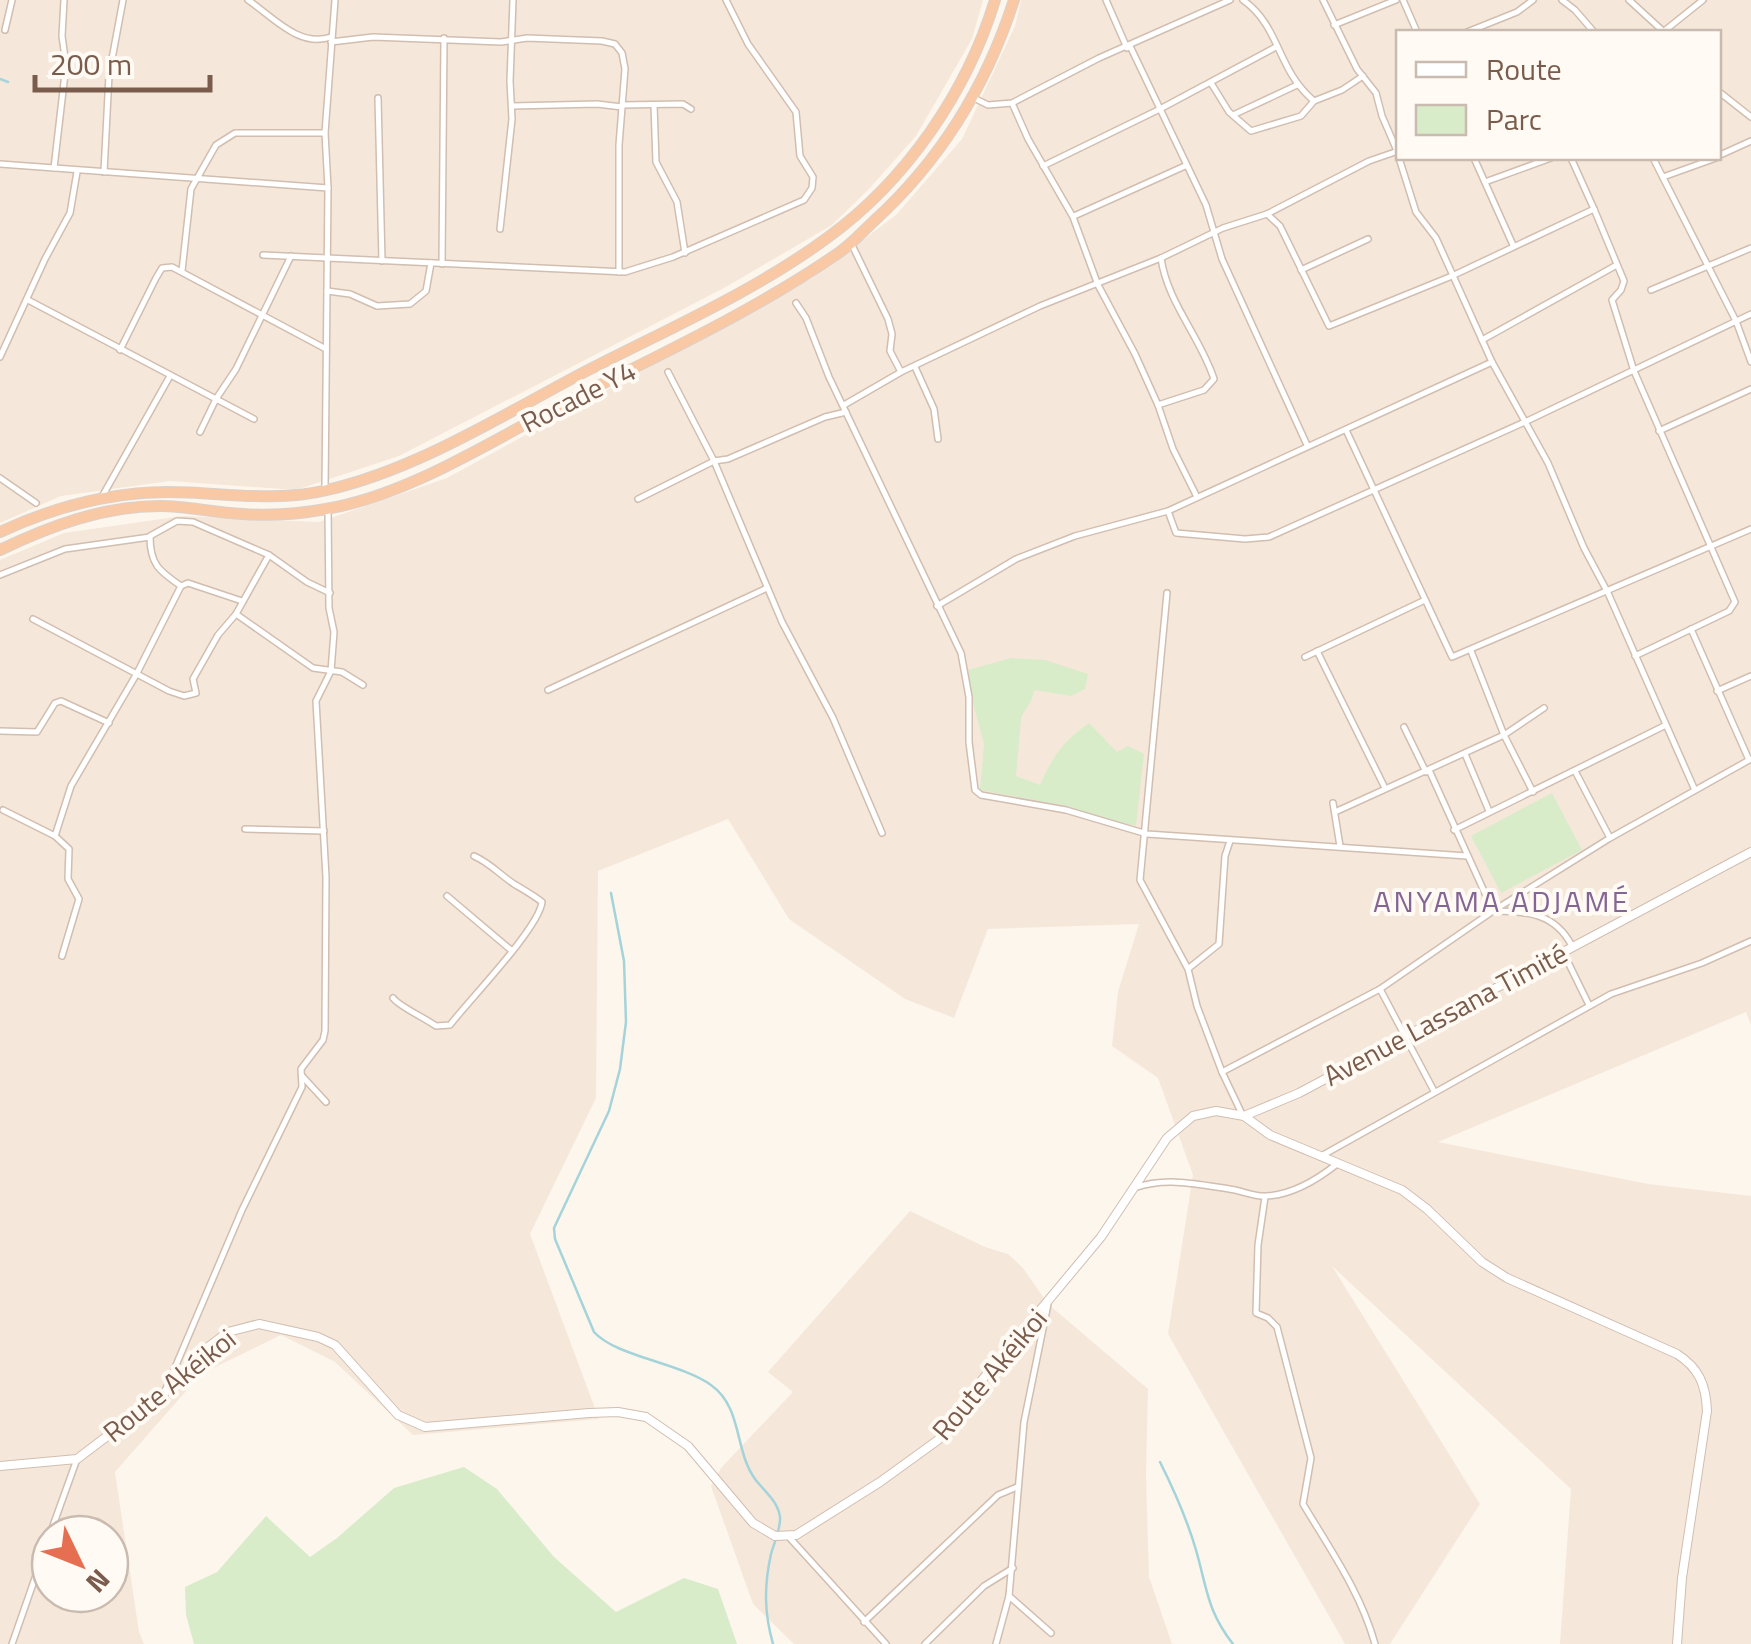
<svg xmlns="http://www.w3.org/2000/svg" width="1751" height="1644" font-family="'Titillium Web',sans-serif">
  <style>
    .residential { fill: #f5e8da; fill-rule: evenodd }
    .green { fill: #d8ecc9 }
    .lines { fill: none; stroke-linecap: round; stroke-linejoin: round }
    .stream { stroke: #a5d3da; stroke-width: 2.5 }
    .minor-casing { stroke: #d1beb0; stroke-width: 8 }
    .tertiary-casing { stroke: #d1beb0; stroke-width: 10 }
    .trunk-casing { stroke: #dad1cd; stroke-width: 12 }
    .minor { stroke: #fff; stroke-width: 5 }
    .tertiary { stroke: #fff; stroke-width: 8 }
    .trunk { stroke: #f9c8a4; stroke-width: 10 }
    .labels { text-anchor: middle; dominant-baseline: central; stroke-width: 8; stroke-linejoin: round; paint-order: stroke }
    .street-label { font-size: 28px; fill: #7a5c4d; stroke: #fffaf3 }
    .neighbourhood-label { font-size: 30px; letter-spacing: 2.5px; fill: #846695; stroke: #fffaf3 }
  </style>
  <rect width="100%" height="100%" fill="#fdf6ec"/>
  <g class="residential">
    <polygon points="0,0 983,0 972,39 916,136 869,189 832,225 724,288 399,456 296,490 170,481 61,496 0,523"/>
    <path d="M 1021,0 L 1751,0 L 1751,1025 L 1746,1012 L 1438,1142 L 1648,1184 L 1751,1196 L 1751,1644 L 1560,1644 L 1571,1489 L 1332,1266 L 1480,1504 L 1390,1644 L 1345,1644 L 1168,1334 L 1193,1175 L 1158,1078 L 1112,1046 L 1118,992 L 1139,924 L 988,929 L 954,1018 L 905,999 L 789,919 L 728,819 L 598,871 L 596,1098 L 530,1234 L 599,1419 L 413,1435 L 335,1362 L 281,1335 L 201,1374 L 115,1472 L 139,1632 L 144,1644 L 0,1644 L 0,560 L 64,533 L 182,516 L 319,522 L 447,478 L 812,278 L 896,215 L 962,139 L 1015,26 ZM 1398,32 L 1718,32 L 1718,158 L 1398,158 ZM 50,1534 L 110,1534 L 110,1594 L 50,1594 Z"/>
    <polygon points="910,1211 985,1247 1008,1254 1023,1268 1048,1304 1148,1389 1146,1475 1149,1577 1172,1644 794,1644 753,1604 711,1486 721,1468 793,1392 768,1372"/>
  </g>
  <g class="green">
    <path d="M 1011,658 L 1045,660 L 1088,674 L 1085,689 L 1071,696 L 1034,690 C 1033,703 1025,707 1021,719 L 1016,776 L 1040,785 C 1053,756 1062,742 1089,723 L 1117,752 L 1128,746 L 1144,754 L 1136,825 L 1120,824 L 1066,806 L 980,790 L 984,744 L 971,696 L 968,670 Z"/>
    <polygon points="1552,793 1582,850 1501,893 1471,836"/>
    <polygon points="464,1467 497,1489 554,1557 616,1612 684,1578 718,1589 737,1644 194,1644 186,1615 185,1587 217,1572 266,1516 310,1557 337,1538 394,1488"/>
  </g>
  <g class="lines">
    <g class="stream">
      <polyline points="0,79 8,82"/>
      <path d="M 611,893 L 624,961 L 626,1022 L 620,1069 L 609,1111 L 554,1228 L 555,1239 L 594,1332 C 615,1356 680,1363 711,1385 C 743,1408 734,1450 755,1479 C 764,1491 778,1501 780,1517 C 781,1528 774,1543 771,1554 C 764,1586 764,1612 773,1644"/>
      <path d="M 1160,1462 C 1174,1490 1187,1519 1196,1550 C 1207,1588 1207,1611 1233,1644"/>
    </g>
    <defs>
      <g id="minor">
        <path d="M 248,0 C 273,17 299,48 331,37"/>
        <polyline points="1106,0 1127,48"/>
        <path d="M 1243,0 C 1281,27 1276,69 1314,101"/>
        <polyline points="1323,0 1357,69 1376,93 1382,116 1398,153"/>
        <polyline points="1403,0 1417,32"/>
        <polyline points="1562,0 1575,10 1594,32"/>
        <polyline points="1629,0 1664,32"/>
        <polyline points="1334,25 1396,0"/>
        <polyline points="5,30 12,0"/>
        <polyline points="1467,32 1517,12 1533,0"/>
        <polyline points="1663,32 1703,0"/>
        <polyline points="331,42 373,37 501,42 527,38 602,41 615,44 622,53 625,69 619,145 619,272"/>
        <polyline points="1130,46 1206,205 1222,259 1307,445"/>
        <polyline points="1211,83 1229,112 1251,131 1301,116 1314,101 1342,90 1363,76"/>
        <polyline points="1718,91 1751,117"/>
        <polyline points="378,98 382,261"/>
        <polyline points="974,98 988,105 1012,103 1099,58 1230,0"/>
        <polyline points="1012,103 1028,139 1073,217 1098,285 1135,354 1158,405 1173,449 1197,497"/>
        <polyline points="622,105 683,104 691,109"/>
        <polyline points="654,105 656,162 677,202 685,253"/>
        <polyline points="512,106 597,104 622,107"/>
        <polyline points="1233,115 1297,85"/>
        <polyline points="1718,156 1751,141"/>
        <polyline points="1399,158 1416,212 1436,238 1492,362 1548,463 1584,548 1608,593 1694,788"/>
        <polyline points="1474,158 1513,245"/>
        <polyline points="1571,158 1594,209"/>
        <polyline points="1653,158 1736,321 1751,362"/>
        <polyline points="0,164 328,188"/>
        <polyline points="1043,166 1160,109 1276,47"/>
        <polyline points="54,168 66,65 62,36 64,0"/>
        <polyline points="104,172 109,75 123,0"/>
        <polyline points="1663,177 1716,158"/>
        <polyline points="1485,182 1551,158"/>
        <polyline points="1267,214 1280,226 1329,326 1452,276 1594,209 1624,281 1621,290 1612,300 1634,371 1735,602 1729,611 1635,656"/>
        <polyline points="1074,216 1185,166"/>
        <polyline points="500,229 512,119 510,81 513,0"/>
        <polyline points="851,243 888,319 892,334 890,351 901,372"/>
        <polyline points="263,255 625,272 673,257 804,200 812,188 813,177 800,156 796,112 748,44 726,0"/>
        <polyline points="442,264 444,38"/>
        <polyline points="1301,270 1368,239"/>
        <polyline points="182,271 191,189 216,145 235,133 325,133"/>
        <polyline points="1651,290 1751,248"/>
        <polyline points="327,291 350,294 377,306 410,304 426,291 431,263"/>
        <polyline points="28,300 254,419"/>
        <polyline points="796,303 806,318 829,377 961,653 969,697 969,742 975,790 981,795 1066,810 1147,834 1467,856"/>
        <polyline points="1482,340 1615,266"/>
        <polyline points="120,350 156,278 162,268 172,267 326,349"/>
        <polyline points="0,357 45,259 70,213 77,172"/>
        <polyline points="915,367 934,409 938,439"/>
        <polyline points="668,372 714,461 782,622 833,718 882,833"/>
        <polyline points="844,405 901,372 1040,306 1161,258 1223,228 1267,214 1369,161 1398,151"/>
        <path d="M 1158,405 L 1204,390 L 1214,379 C 1201,338 1167,302 1161,258"/>
        <polyline points="1346,430 1452,657 1751,529"/>
        <polyline points="1659,431 1751,389"/>
        <polyline points="200,432 216,399 236,369 291,256"/>
        <polyline points="0,478 36,503"/>
        <polyline points="325,488 328,188 325,133 335,0"/>
        <polyline points="103,495 170,376"/>
        <polyline points="638,499 714,461 728,459 825,417 846,412"/>
        <polyline points="1168,511 1176,533 1245,539 1269,537 1527,421 1751,314"/>
        <polyline points="150,536 177,521 193,522 269,555 307,582 330,593"/>
        <path d="M 0,575 L 65,549 L 150,537 C 150,564 159,571 181,586 L 188,583 L 242,601"/>
        <polyline points="1167,593 1140,880 1188,969 1197,1006 1222,1072"/>
        <polyline points="937,606 1016,559 1075,536 1168,511 1492,362"/>
        <polyline points="236,614 313,668 342,672 363,685"/>
        <polyline points="33,619 169,691 184,696 196,693 193,679 218,635 236,614 269,555"/>
        <polyline points="1691,629 1749,760"/>
        <polyline points="1317,651 1385,788"/>
        <polyline points="1471,651 1504,735 1533,792"/>
        <polyline points="1305,657 1425,600"/>
        <polyline points="548,690 767,588"/>
        <polyline points="1717,691 1751,676"/>
        <polyline points="1404,727 1426,772"/>
        <polyline points="0,731 37,732 55,703 61,701 109,723"/>
        <polyline points="1465,754 1489,811"/>
        <path d="M 1429,770 L 1493,911 C 1527,911 1555,913 1572,946"/>
        <polyline points="1575,771 1610,838"/>
        <polyline points="1333,803 1340,846"/>
        <polyline points="3,810 55,836 69,849 68,879 79,899 62,956"/>
        <polyline points="1335,812 1504,735 1544,708"/>
        <polyline points="245,829 324,831"/>
        <polyline points="1454,830 1666,725"/>
        <polyline points="55,836 71,786 136,675 181,586"/>
        <polyline points="447,896 511,950"/>
        <polyline points="1564,954 1589,1005"/>
        <polyline points="1189,968 1219,944 1225,856 1230,841"/>
        <polyline points="1380,989 1434,1091"/>
        <path d="M 393,998 C 400,1007 425,1018 436,1026 L 450,1025 C 470,999 539,928 542,902 C 533,895 524,890 514,884 C 499,874 490,863 474,856"/>
        <polyline points="302,1076 326,1102"/>
        <polyline points="1242,1114 1222,1072 1380,989 1493,911 1610,838 1751,759"/>
        <polyline points="1323,1155 1611,994 1702,963 1751,941"/>
        <path d="M 1134,1188 C 1168,1176 1201,1185 1235,1190 C 1245,1192 1256,1197 1266,1196 C 1292,1195 1318,1179 1337,1164"/>
        <path d="M 1265,1197 L 1258,1245 L 1256,1313 L 1268,1318 L 1277,1327 L 1311,1458 L 1303,1504 C 1330,1549 1361,1593 1375,1644"/>
        <polyline points="165,1391 242,1210 302,1087 301,1069 323,1040 325,1031 326,877 316,701 331,671 334,632 329,608 328,510"/>
        <polyline points="50,1534 77,1459"/>
        <polyline points="788,1536 886,1644"/>
        <polyline points="1009,1596 1051,1633"/>
        <polyline points="864,1622 998,1495 1017,1487"/>
        <polyline points="12,1644 50,1535"/>
        <polyline points="925,1644 984,1586 1013,1568"/>
        <polyline points="996,1644 1009,1596 1024,1422 1048,1304"/>
      </g>
      <g id="tertiary">
        <polyline points="1244,1116 1299,1093 1751,852"/>
        <path d="M 0,1466 L 77,1459 L 172,1387 L 207,1348 L 228,1332 L 259,1324 L 318,1337 L 335,1345 L 398,1415 L 425,1427 L 589,1413 L 618,1412 L 646,1417 L 688,1446 L 753,1523 L 775,1536 L 796,1535 L 880,1482 L 938,1440 L 982,1380 L 1101,1237 L 1167,1138 L 1193,1116 L 1216,1111 L 1244,1116 L 1270,1135 L 1402,1190 L 1427,1209 L 1482,1262 L 1507,1278 L 1677,1354 C 1699,1368 1706,1385 1707,1411 L 1682,1578 L 1677,1644"/>
      </g>
      <g id="trunk">
        <path d="M 0,532 C 54,507 108,492 168,492 C 221,492 274,503 327,490 C 414,470 496,419 575,377 C 659,333 751,294 827,238 C 906,181 967,92 995,0"/>
        <path d="M 0,550 C 50,526 103,506 160,506 C 187,506 215,513 243,514 C 270,516 299,514 326,509 C 406,496 490,442 561,405 C 652,358 749,314 834,256 C 849,247 861,233 874,221 C 941,160 986,87 1014,0"/>
      </g>
    </defs>
    <use href="#minor" class="minor-casing"/>
    <use href="#tertiary" class="tertiary-casing"/>
    <use href="#trunk" class="trunk-casing"/>
    <use href="#minor" class="minor"/>
    <use href="#tertiary" class="tertiary"/>
    <use href="#trunk" class="trunk"/>
  </g>
  <g class="labels">
    <g class="street-label">
      <text transform="translate(578 396) rotate(-27)">Rocade Y4</text>
      <text transform="translate(1445 1014) rotate(-28)">Avenue Lassana Timité</text>
      <text transform="translate(989 1374) rotate(-50)">Route Akéikoi</text>
      <text transform="translate(169 1385) rotate(-39)">Route Akéikoi</text>
    </g>
    <g class="neighbourhood-label">
      <text x="1502" y="901">ANYAMA ADJAMÉ</text>
    </g>
  </g>
  <rect x="1396" y="30" width="325" height="130" fill="#fffaf3" stroke="#cabbb1" stroke-width="2.5"/>
  <rect x="1416" y="62" width="50" height="15" fill="#ffffff" stroke="#cabbb1" stroke-width="2.5"/>
  <text x="1486" y="80" font-size="30" fill="#7a5c4d">Route</text>
  <rect x="1416" y="105" width="50" height="30" fill="#d8ecc9" stroke="#cabbb1" stroke-width="2.5"/>
  <text x="1486" y="130" font-size="30" fill="#7a5c4d">Parc</text>
  <g transform="translate(80 1564) rotate(133)"><circle r="48" fill="#fffaf3" stroke="#cabbb1" stroke-width="2.5"/>
  <path d="M0-8L18 38L0 25L-18 38Z" fill="#e76f51"/>
  <text y="-15" font-size="28" font-weight="bold" text-anchor="middle" fill="#7a5c4d">N</text>
  </g>
  <path d="M35 75v15h175v-15" fill="none" stroke="#7a5c4d" stroke-width="5"/>
  <text x="50" y="75" font-size="30" fill="#7a5c4d" stroke="#fffaf3" stroke-width="8" paint-order="stroke">200 m</text>
</svg>
